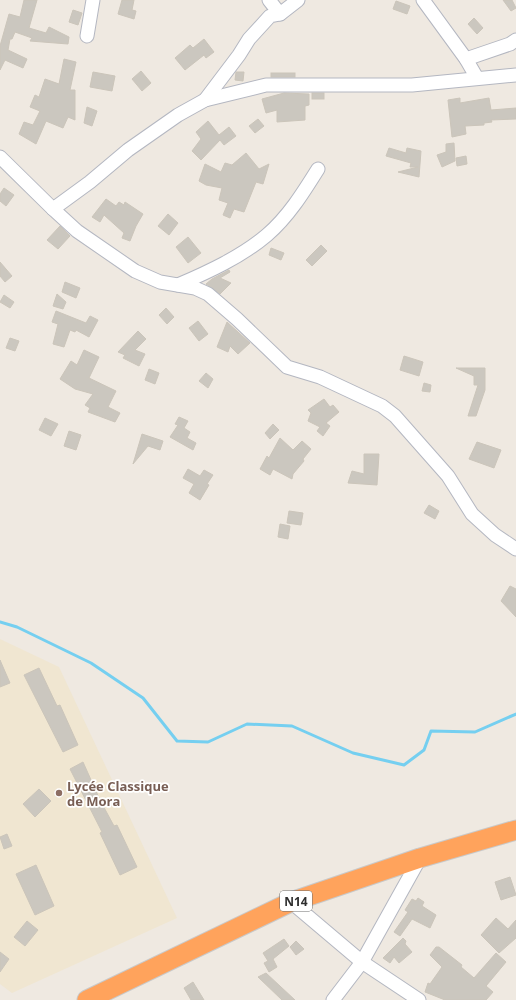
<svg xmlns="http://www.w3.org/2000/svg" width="516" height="1000" font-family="'Open Sans',sans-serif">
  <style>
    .education { fill: #f0e6d1 }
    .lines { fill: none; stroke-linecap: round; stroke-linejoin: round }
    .stream { stroke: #75cff0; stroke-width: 3 }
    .building { fill: #cbc7bf; stroke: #cbc5ba }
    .minor-casing { stroke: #b4b7c1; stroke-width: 15 }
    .highway-casing { stroke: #c9c9c9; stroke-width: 21 }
    .minor { stroke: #fff; stroke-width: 13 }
    .highway { stroke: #ffa35c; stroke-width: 19 }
    .education-dot { fill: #8d6e63; stroke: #fff; stroke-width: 1.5 }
    .labels { text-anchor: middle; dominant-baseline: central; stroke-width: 3.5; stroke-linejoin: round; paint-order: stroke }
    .shield { fill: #fff; stroke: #6d6d6d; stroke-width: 1 }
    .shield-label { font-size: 12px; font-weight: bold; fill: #2e2e2e }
    .education-label { font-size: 13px; font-weight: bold; fill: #785e54; stroke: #fff; text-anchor: start }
  </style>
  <rect width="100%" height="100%" fill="#efe9e1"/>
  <polygon class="education" points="0,639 59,667 177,918 12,993 0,984"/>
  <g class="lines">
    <polyline class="stream" points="0,622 17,627 91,663 143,698 177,741 208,742 247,724 292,726 353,753 404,765 424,750 431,731 475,732 516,714"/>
  </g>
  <g class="building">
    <polygon points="24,0 37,0 29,28 46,33 49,27 69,37 68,44 30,41 32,38 15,32 12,39 10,39 8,50 27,59 23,68 5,60 0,70 0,46 9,14 20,17"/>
    <polygon points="122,0 134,0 132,10 136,11 134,19 118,14"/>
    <polygon points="503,0 512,0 516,8 511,11"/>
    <polygon points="396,1 410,6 407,14 393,9"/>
    <polygon points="73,10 82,13 78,25 69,22"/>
    <polygon points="474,18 483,28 477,34 468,24"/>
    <polygon points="204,39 214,52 206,58 204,55 185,70 175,58 190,45 193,48"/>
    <polygon points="64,59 76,62 70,90 75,90 75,120 68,117 63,128 46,121 36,144 19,134 24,122 33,125 40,111 30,107 35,95 39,97 45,79 59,84"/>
    <polygon points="141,71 151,83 142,91 132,79"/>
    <polygon points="93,72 115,76 112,91 90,87"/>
    <polygon points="236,72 244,72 243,81 235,80"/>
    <rect x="271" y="73" width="24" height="4"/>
    <polygon points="284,93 309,94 309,105 305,106 305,120 277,122 277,110 266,113 262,99"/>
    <rect x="312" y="93" width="12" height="6"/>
    <polygon points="460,98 460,103 489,98 491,110 516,108 516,119 491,120 492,122 484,123 484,125 465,126 466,134 452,137 448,100"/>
    <polygon points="87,107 97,111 92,126 84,123"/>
    <polygon points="258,119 264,126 255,133 249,126"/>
    <polygon points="208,121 219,135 229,127 236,136 224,145 220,140 201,160 192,151 201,139 196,132"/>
    <polygon points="454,143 455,161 442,167 437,155 446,152 446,144"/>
    <polygon points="389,148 406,153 407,148 421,151 419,177 398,172 418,167 410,167 411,163 386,156"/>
    <polygon points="246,153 259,169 269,164 263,184 256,182 244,212 234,209 230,218 223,215 228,203 219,200 222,188 206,185 199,181 205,164 221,172 225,163 232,165"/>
    <polygon points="466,156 467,164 457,166 456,158"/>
    <polygon points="4,188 14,195 6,206 0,201 0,194"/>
    <polygon points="106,199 116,206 119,202 124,205 125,202 143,214 136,226 130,241 122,238 124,233 104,215 100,222 92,217"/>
    <polygon points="168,214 178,223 169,235 158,226"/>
    <polygon points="60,226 70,236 58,249 47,240"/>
    <polygon points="188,237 201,253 188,263 176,247"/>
    <polygon points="321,245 327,251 312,266 306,260"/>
    <polygon points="271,248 284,253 281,260 269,255"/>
    <polygon points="0,262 12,276 5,282 0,276"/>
    <polygon points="229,270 230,272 220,278 231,283 220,294 206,284 212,279"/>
    <polygon points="65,282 80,288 76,298 62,292"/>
    <polygon points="57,294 66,302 63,309 53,306"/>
    <polygon points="4,295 14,302 10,308 0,302"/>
    <polygon points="166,308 174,317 167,324 159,315"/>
    <polygon points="56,311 86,323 90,316 98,320 89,337 76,330 75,332 70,330 64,347 53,344 58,324 52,322"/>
    <polygon points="198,321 208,334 199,341 189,328"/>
    <polygon points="227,322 250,343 238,354 230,346 228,352 217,347"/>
    <polygon points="138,331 146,339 135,350 145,354 139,366 123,358 125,355 118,352"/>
    <polygon points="10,338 19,341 15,351 6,348"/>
    <polygon points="84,350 99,357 89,378 116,391 108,407 120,413 115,422 88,412 90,408 85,405 93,394 75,389 60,379 71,361 77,365"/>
    <polygon points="404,356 423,362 419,376 400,370"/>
    <polygon points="456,368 485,368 485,390 476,416 468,416 478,385 474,385 474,376"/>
    <polygon points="149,369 159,373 155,384 145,380"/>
    <polygon points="206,373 213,379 208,388 199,381"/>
    <polygon points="424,383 431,385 430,392 422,391"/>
    <polygon points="324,399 330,407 333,405 339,412 326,423 330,426 323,436 317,431 320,427 308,421 311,413 308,410"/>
    <polygon points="179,417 188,421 184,428 190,432 187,438 196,443 193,450 170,437 178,425 175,424"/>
    <polygon points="45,418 58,424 51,436 39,430"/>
    <polygon points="273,424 279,430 270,439 265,433"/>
    <polygon points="69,431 81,435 76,450 64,446"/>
    <polygon points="142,434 163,441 160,450 148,446 133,464"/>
    <polygon points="280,438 293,450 302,441 311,449 303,459 304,461 293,474 292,479 273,469 270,475 260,469 267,456 269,458"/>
    <polygon points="477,442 501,450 494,468 469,459"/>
    <polygon points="364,454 379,454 377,485 348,483 352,471 364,474"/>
    <polygon points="188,469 200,476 204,470 213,475 207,484 209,485 200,500 189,493 194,484 183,478"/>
    <polygon points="429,505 439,511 435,519 424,513"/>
    <polygon points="289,511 303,513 301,525 287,523"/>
    <polygon points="280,524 290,526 288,539 278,537"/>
    <polygon points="510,586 516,589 516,617 501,601"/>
    <polygon points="0,660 10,683 0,687"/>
    <polygon points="39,668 57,706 60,705 78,745 63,752 24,675"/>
    <polygon points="83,762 100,800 114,826 117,825 137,867 120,875 100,833 102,832 70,769"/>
    <polygon points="39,789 51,801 35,817 23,804"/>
    <polygon points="7,834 12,846 4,849 0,837"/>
    <polygon points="36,865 54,906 35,915 16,874"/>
    <polygon points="510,877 516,895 501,900 495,882"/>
    <polygon points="418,898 424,902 422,906 436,915 430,928 412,919 400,936 394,932 408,912 405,910 412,899 416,901"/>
    <polygon points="496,918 508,929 516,920 516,938 499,953 481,935"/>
    <polygon points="27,921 38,930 25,946 14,937"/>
    <polygon points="403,938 406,941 405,944 412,952 399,963 394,957 390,963 383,958"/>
    <polygon points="284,939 289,946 273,959 277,967 269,972 264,963 268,961 263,953"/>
    <polygon points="296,941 304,949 296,955 290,947"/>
    <polygon points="436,947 439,947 462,965 461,967 474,978 496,953 506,962 486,986 493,992 486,1000 445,1000 425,992 428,983 430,984 442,967 430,955"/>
    <polygon points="0,952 9,959 0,972"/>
    <polygon points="266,973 295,1000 282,1000 258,977"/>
    <polygon points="193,982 204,1000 191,1000 184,988"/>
  </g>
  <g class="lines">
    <defs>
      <g id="minor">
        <polyline points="269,0 280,14"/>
        <polyline points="423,0 466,59 477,78"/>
        <polyline points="87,36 93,0"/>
        <polyline points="466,59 510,44 516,40"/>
        <polyline points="205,100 239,55 249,39 270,16 280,14 298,0"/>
        <polyline points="0,157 53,209 90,182 128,150 178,115 205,100 266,85 412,85 516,75"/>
        <polyline points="53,209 77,231 135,271 160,282 195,288 208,294 237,319 287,367 320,377 382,406 395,416 448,476 472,514 495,535 516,549"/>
        <path d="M 178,285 C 208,272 241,257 267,235 C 288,217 303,193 318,169"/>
        <polyline points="291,902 362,962 419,1000"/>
        <polyline points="333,1000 362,962 420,858"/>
      </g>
      <polyline id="highway" points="87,1000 291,902 420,858 516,830"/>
    </defs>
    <use href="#minor" class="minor-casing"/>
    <use href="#highway" class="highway-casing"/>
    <use href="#minor" class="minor"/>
    <use href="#highway" class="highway"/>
  </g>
  <circle class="education-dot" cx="59" cy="793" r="4"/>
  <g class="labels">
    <rect class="shield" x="280" y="891" width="32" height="20" rx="3"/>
    <g class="shield-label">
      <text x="296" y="901">N14</text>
    </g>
    <g class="education-label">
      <text x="67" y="786">Lycée Classique<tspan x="67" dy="15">de Mora</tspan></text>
    </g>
  </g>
</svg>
